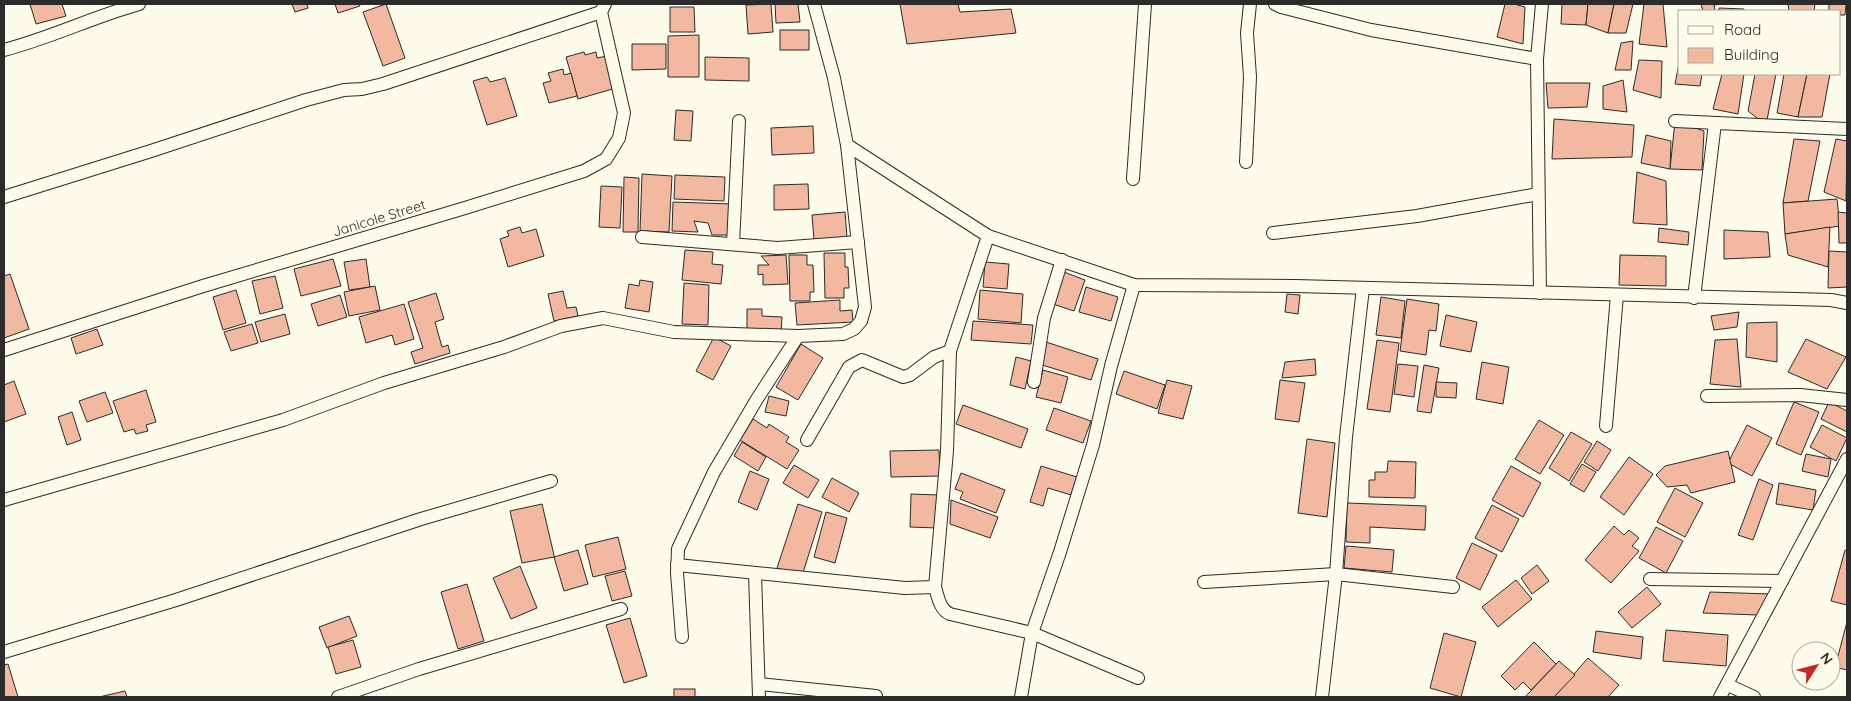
<svg xmlns="http://www.w3.org/2000/svg" width="1851" height="701" font-family="Quicksand,sans-serif">
  <style>
    .building { fill: #f2b8a0; stroke: #2b2b2b }
    .lines { fill: none; stroke-linecap: round; stroke-linejoin: round }
    .street-casing { stroke: #2b2b2b; stroke-width: 14 }
    .street { stroke: #fdfbea; stroke-width: 12 }
    .labels { text-anchor: middle; dominant-baseline: central; stroke-width: 4; stroke-linejoin: round; paint-order: stroke }
    .street-label { font-size: 14px; fill: #2b2b2b; stroke: #fdfbea }
  </style>
  <rect width="100%" height="100%" fill="#fdfbea"/>
  <g class="building">
    <polygon points="30,4 62,4 66,16 36,24"/>
    <polygon points="292,4 307,4 308,8 295,12"/>
    <polygon points="335,4 359,4 360,6 338,13"/>
    <polygon points="386,4 405,58 383,66 363,12"/>
    <polygon points="771,4 773,32 748,34 746,5"/>
    <polygon points="775,4 798,4 800,22 776,23"/>
    <polygon points="900,4 958,4 960,12 1011,9 1016,33 907,44"/>
    <polygon points="1505,4 1514,4 1525,7 1523,44 1497,37"/>
    <polygon points="1562,4 1588,4 1586,25 1561,24"/>
    <polygon points="1588,4 1614,4 1608,33 1586,25"/>
    <polygon points="1614,4 1633,4 1626,33 1608,33"/>
    <polygon points="1644,4 1663,4 1667,47 1639,44"/>
    <polygon points="1701,4 1723,4 1714,5 1715,11 1703,11"/>
    <polygon points="1788,4 1815,4 1814,11 1789,11"/>
    <polygon points="1829,4 1846,4 1845,15 1840,15 1840,11 1829,11"/>
    <polygon points="670,7 694,7 695,32 670,32"/>
    <polygon points="1719,8 1744,9 1744,11 1719,11"/>
    <rect x="780" y="30" width="29" height="20"/>
    <polygon points="699,35 699,77 668,77 668,36"/>
    <polygon points="1633,41 1631,70 1615,70 1621,43"/>
    <polygon points="632,44 666,44 666,69 632,70"/>
    <polygon points="584,52 585,55 596,52 597,58 607,56 616,88 578,99 566,57"/>
    <polygon points="705,57 749,58 749,81 705,80"/>
    <polygon points="1680,58 1680,74 1702,74 1700,86 1675,84"/>
    <polygon points="1639,60 1662,61 1661,98 1633,90"/>
    <polygon points="563,69 564,75 571,73 577,96 549,103 543,83 551,81 548,73"/>
    <polygon points="1722,74 1744,74 1738,114 1713,109"/>
    <polygon points="1755,74 1776,74 1766,125 1748,111"/>
    <polygon points="1784,74 1807,74 1798,117 1777,113"/>
    <polygon points="1807,74 1830,74 1822,117 1798,117"/>
    <polygon points="487,77 490,82 505,78 517,116 487,125 473,81"/>
    <polygon points="1623,80 1627,112 1603,109 1603,86"/>
    <polygon points="1546,83 1590,83 1587,107 1548,108"/>
    <polygon points="676,110 693,111 691,141 674,140"/>
    <polygon points="1554,119 1634,125 1632,157 1552,159"/>
    <polygon points="1675,121 1704,131 1702,170 1670,169"/>
    <polygon points="813,126 814,153 772,155 771,128"/>
    <polygon points="1646,135 1671,141 1670,169 1641,163"/>
    <polygon points="1794,139 1820,141 1808,201 1783,203"/>
    <polygon points="1836,139 1847,141 1846,201 1824,192"/>
    <polygon points="1637,172 1666,181 1667,225 1633,223"/>
    <polygon points="642,174 672,176 669,232 640,231"/>
    <polygon points="675,175 725,177 724,201 674,199"/>
    <polygon points="624,177 639,178 638,232 623,232"/>
    <polygon points="808,184 809,209 774,210 774,185"/>
    <polygon points="601,186 622,187 620,228 599,227"/>
    <polygon points="1837,199 1840,226 1785,234 1783,203"/>
    <polygon points="673,202 733,204 733,235 712,235 708,223 694,221 698,232 672,231"/>
    <polygon points="845,212 847,237 814,240 812,215"/>
    <polygon points="1838,212 1847,213 1847,243 1839,243"/>
    <polygon points="520,227 522,233 536,229 544,256 508,267 500,239 509,236 507,231"/>
    <polygon points="1830,227 1828,267 1788,255 1785,234"/>
    <polygon points="1659,228 1689,232 1688,245 1658,242"/>
    <polygon points="1724,230 1768,232 1770,257 1724,259"/>
    <polygon points="685,250 713,252 712,264 723,265 721,284 682,280"/>
    <polygon points="1829,251 1847,252 1847,287 1828,288"/>
    <polygon points="824,253 845,253 845,267 848,267 849,288 844,288 844,298 825,298"/>
    <polygon points="786,255 788,284 763,285 763,274 758,275 758,265 769,265 761,256"/>
    <polygon points="789,255 807,255 807,265 813,265 814,292 810,292 810,301 790,301"/>
    <polygon points="1620,255 1666,256 1666,286 1619,285"/>
    <polygon points="333,259 341,286 301,296 294,269"/>
    <polygon points="366,259 370,287 349,290 344,262"/>
    <polygon points="985,262 1009,264 1007,289 983,287"/>
    <polygon points="1064,272 1085,280 1074,311 1053,304"/>
    <polygon points="10,274 29,329 4,338 4,276"/>
    <polygon points="275,276 283,308 260,314 252,281"/>
    <polygon points="640,280 653,282 649,312 625,308 629,284 639,286"/>
    <polygon points="684,283 709,285 708,325 682,324"/>
    <polygon points="375,286 380,310 349,316 344,292"/>
    <polygon points="1086,287 1118,297 1111,321 1079,312"/>
    <polygon points="236,290 246,323 223,330 213,297"/>
    <polygon points="980,290 1023,294 1021,323 978,319"/>
    <polygon points="563,291 567,308 576,307 578,316 554,321 548,294"/>
    <polygon points="436,293 444,319 435,322 442,347 448,345 450,353 415,364 411,352 423,348 408,302"/>
    <polygon points="1287,294 1300,295 1298,314 1285,312"/>
    <polygon points="340,295 347,317 318,326 311,304"/>
    <polygon points="1381,297 1405,301 1401,338 1376,335"/>
    <polygon points="1407,299 1439,304 1436,331 1429,330 1426,355 1400,351"/>
    <polygon points="840,300 840,311 852,310 853,322 797,325 795,303"/>
    <polygon points="404,304 414,339 395,345 392,335 366,343 359,317"/>
    <polygon points="747,309 762,309 762,316 782,317 781,333 747,332"/>
    <polygon points="1739,312 1737,327 1714,330 1711,316"/>
    <polygon points="285,314 290,334 261,342 255,322"/>
    <polygon points="1446,315 1477,322 1471,352 1440,346"/>
    <polygon points="973,321 1033,325 1031,344 971,340"/>
    <polygon points="1777,322 1777,362 1746,357 1747,323"/>
    <polygon points="252,324 258,343 231,351 224,332"/>
    <polygon points="97,329 103,345 76,354 71,338"/>
    <polygon points="714,337 731,346 713,380 696,371"/>
    <polygon points="1737,339 1741,387 1710,384 1715,340"/>
    <polygon points="1806,339 1846,357 1827,389 1788,372"/>
    <polygon points="1377,340 1399,343 1390,412 1367,409"/>
    <polygon points="1046,342 1098,359 1091,380 1039,364"/>
    <polygon points="801,344 823,358 798,400 776,387"/>
    <polygon points="1016,357 1031,361 1025,389 1010,385"/>
    <polygon points="1315,359 1316,375 1282,378 1285,362"/>
    <polygon points="1482,362 1509,367 1503,404 1476,399"/>
    <polygon points="1398,364 1418,366 1414,397 1394,394"/>
    <polygon points="1424,365 1439,368 1431,413 1417,411"/>
    <polygon points="1043,370 1068,377 1061,403 1036,397"/>
    <polygon points="1124,371 1165,385 1157,409 1116,394"/>
    <polygon points="1167,380 1192,386 1183,419 1158,413"/>
    <polygon points="1280,380 1305,383 1299,422 1275,419"/>
    <polygon points="14,381 26,414 4,422 4,385"/>
    <polygon points="1436,382 1457,383 1456,398 1436,397"/>
    <polygon points="146,390 156,422 146,425 148,431 136,434 134,429 124,432 113,401"/>
    <polygon points="105,392 113,413 87,422 79,401"/>
    <polygon points="769,396 789,401 786,416 765,412"/>
    <polygon points="1794,402 1819,412 1801,455 1776,444"/>
    <polygon points="1829,402 1847,411 1847,432 1821,419"/>
    <polygon points="963,405 1028,429 1021,448 956,424"/>
    <polygon points="1054,408 1091,421 1083,443 1046,430"/>
    <polygon points="72,412 81,440 67,445 58,417"/>
    <polygon points="753,419 767,428 769,424 789,437 786,442 799,450 787,469 740,440"/>
    <polygon points="1539,420 1564,435 1540,474 1515,459"/>
    <polygon points="1747,425 1772,438 1752,476 1728,463"/>
    <polygon points="1822,425 1847,438 1836,461 1810,447"/>
    <polygon points="1571,432 1592,444 1569,481 1549,468"/>
    <polygon points="1307,439 1335,443 1327,517 1298,513"/>
    <polygon points="1597,441 1611,450 1598,471 1584,462"/>
    <polygon points="742,442 766,457 758,471 734,456"/>
    <polygon points="939,450 940,476 891,477 890,451"/>
    <polygon points="1728,451 1735,482 1691,493 1687,485 1667,487 1656,475 1665,466"/>
    <polygon points="1806,454 1831,459 1828,477 1802,471"/>
    <polygon points="1629,457 1653,474 1624,515 1600,497"/>
    <polygon points="1388,461 1416,462 1415,498 1369,497 1369,480 1375,480 1375,472 1387,472"/>
    <polygon points="1582,464 1596,472 1584,492 1570,484"/>
    <polygon points="794,465 819,480 808,498 783,483"/>
    <polygon points="1041,466 1077,477 1071,495 1048,488 1043,506 1030,502"/>
    <polygon points="1511,466 1541,483 1523,517 1492,500"/>
    <polygon points="750,471 769,479 757,510 738,502"/>
    <polygon points="961,473 1005,490 996,513 960,499 963,492 955,489"/>
    <polygon points="832,478 859,493 849,512 822,497"/>
    <polygon points="1759,479 1773,485 1753,540 1738,535"/>
    <polygon points="1779,483 1816,490 1813,510 1776,504"/>
    <polygon points="1675,488 1703,503 1685,537 1657,522"/>
    <polygon points="911,494 938,495 937,528 910,527"/>
    <polygon points="951,500 998,517 990,538 950,524"/>
    <polygon points="1347,503 1426,506 1425,530 1370,527 1370,543 1346,542"/>
    <polygon points="542,504 554,555 554,557 522,563 510,511"/>
    <polygon points="798,504 822,512 802,576 777,568"/>
    <polygon points="1492,505 1519,519 1502,552 1475,538"/>
    <polygon points="826,512 847,518 835,563 814,557"/>
    <polygon points="1614,526 1624,535 1629,530 1639,538 1632,546 1639,551 1611,583 1585,560"/>
    <polygon points="1656,527 1683,541 1666,573 1639,558"/>
    <polygon points="618,537 626,569 593,577 585,545"/>
    <polygon points="1472,543 1497,555 1480,590 1456,578"/>
    <polygon points="1346,546 1394,550 1392,572 1344,568"/>
    <polygon points="578,550 588,584 564,591 554,557"/>
    <polygon points="1845,550 1847,551 1847,605 1831,601"/>
    <polygon points="1537,565 1549,581 1532,594 1521,578"/>
    <polygon points="520,566 537,608 511,619 493,578"/>
    <polygon points="625,571 632,596 612,601 605,576"/>
    <polygon points="1516,580 1532,599 1498,627 1482,607"/>
    <polygon points="467,584 484,641 458,649 441,592"/>
    <polygon points="1647,587 1661,604 1632,628 1618,612"/>
    <polygon points="1710,592 1770,594 1758,615 1703,613"/>
    <polygon points="349,616 357,636 327,648 319,627"/>
    <polygon points="630,618 647,676 624,683 606,625"/>
    <polygon points="1847,622 1847,670 1835,667"/>
    <polygon points="1666,630 1728,635 1726,666 1663,661"/>
    <polygon points="1596,631 1643,637 1641,659 1593,652"/>
    <polygon points="1444,633 1476,642 1461,697 1430,688"/>
    <polygon points="353,640 361,667 336,674 328,647"/>
    <polygon points="1534,642 1556,664 1531,690 1523,682 1515,690 1501,676"/>
    <polygon points="1588,658 1619,685 1608,697 1554,697"/>
    <polygon points="1559,661 1575,675 1554,697 1525,697"/>
    <polygon points="8,664 18,697 4,697 4,665"/>
    <rect x="674" y="689" width="21" height="8"/>
    <polygon points="125,691 127,697 99,697"/>
  </g>
  <g class="lines">
    <defs>
      <g id="street">
        <polyline points="1275,4 1281,7 1371,30 1537,59"/>
        <path d="M 4,50 C 50,38 93,17 139,4"/>
        <polyline points="1675,121 1847,129"/>
        <polyline points="847,145 988,236 1134,285 1295,286 1831,300 1847,303"/>
        <polyline points="1246,162 1250,77 1247,33 1250,4"/>
        <polyline points="1133,179 1145,4"/>
        <polyline points="4,197 151,151 306,100 344,90 362,89 383,84 601,12"/>
        <polyline points="1273,233 1417,216 1538,194"/>
        <path d="M 988,236 L 950,351 L 947,451 L 935,587 C 938,597 940,610 950,614 L 1032,633 L 1138,678"/>
        <polyline points="642,237 778,248 858,242"/>
        <polyline points="733,244 739,121"/>
        <polyline points="1540,293 1537,59 1542,4"/>
        <polyline points="1694,298 1715,123"/>
        <polyline points="4,350 203,286 465,208 584,171 606,159 619,138 624,113 601,12 605,4"/>
        <polyline points="1034,382 1044,318 1062,260"/>
        <polyline points="1707,396 1800,395 1847,400"/>
        <polyline points="1606,426 1617,295"/>
        <polyline points="807,440 849,367 862,360 903,377 910,375 934,357 950,351"/>
        <polyline points="4,500 283,420 384,383 504,347 561,326 603,318 674,332 798,336 843,334 854,329 861,321 865,307 847,145 834,78 814,4"/>
        <polyline points="677,565 905,588 935,587"/>
        <polyline points="755,574 759,697"/>
        <polyline points="1650,579 1782,581"/>
        <polyline points="1204,582 1336,574 1453,587"/>
        <polyline points="682,637 677,573 678,549 714,472 757,399 798,336"/>
        <polyline points="4,652 176,600 421,519 551,481"/>
        <polyline points="759,684 876,696"/>
        <polyline points="1728,685 1754,697"/>
        <polyline points="338,697 419,669 621,609"/>
        <polyline points="1021,697 1032,633 1060,552 1093,445 1111,366 1134,285"/>
        <polyline points="1322,697 1336,574 1346,437 1363,288"/>
        <polyline points="1720,697 1847,459"/>
      </g>
    </defs>
    <use href="#street" class="street-casing"/>
    <use href="#street" class="street"/>
  </g>
  <g class="labels">
    <g class="street-label">
      <text transform="translate(379 218) rotate(-17)">Janicole Street</text>
    </g>
  </g>
  <rect width="1851" height="701" fill="none" stroke="#2b2b2b" stroke-width="10"/>
  <rect x="1678" y="10" width="162" height="65" fill="#fdfbea" stroke="#a9a89e"/>
  <rect x="1688" y="26" width="25" height="8" fill="#fdfbea" stroke="#a9a89e"/>
  <text x="1724" y="35" font-size="15" fill="#2b2b2b">Road</text>
  <rect x="1688" y="48" width="25" height="15" fill="#f2b8a0" stroke="#a9a89e"/>
  <text x="1724" y="60" font-size="15" fill="#2b2b2b">Building</text>
  <g transform="translate(1816 666) rotate(54)"><circle r="24" fill="#fdfbea" stroke="#a9a89e"/>
  <path d="M0-4L9 19L0 12L-9 19Z" fill="#c62828"/>
  <text y="-8" font-size="14" font-weight="bold" text-anchor="middle" fill="#2b2b2b">N</text>
  </g>
</svg>
